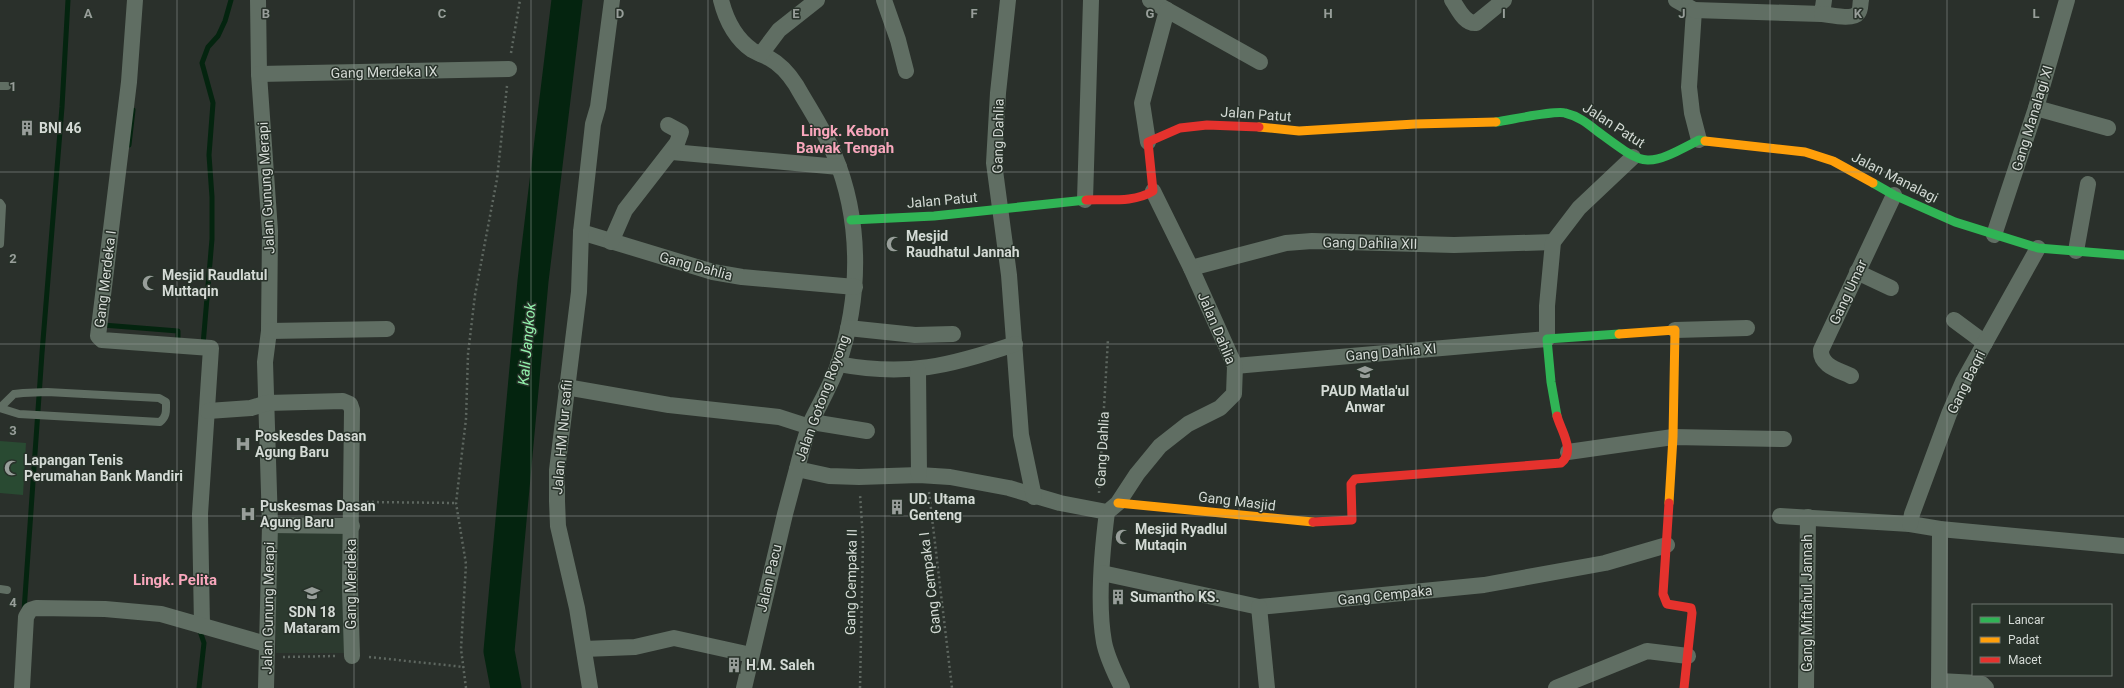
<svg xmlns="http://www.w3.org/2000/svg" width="2124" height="688" font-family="Roboto,sans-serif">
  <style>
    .built { fill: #2c3a2f }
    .green { fill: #294a32 }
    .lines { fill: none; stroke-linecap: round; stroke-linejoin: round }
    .stream { stroke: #04240f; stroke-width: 5 }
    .river { stroke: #04240f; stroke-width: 31 }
    .path { stroke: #5e6760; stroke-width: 2.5; stroke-dasharray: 2 3; stroke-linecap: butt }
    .lane { stroke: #606e63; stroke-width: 8 }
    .street { stroke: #606e63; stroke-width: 16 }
    .fast { stroke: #30b455; stroke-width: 9 }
    .slow { stroke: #ff9f0a; stroke-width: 9 }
    .jam { stroke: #e5322d; stroke-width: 9 }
    .grid { fill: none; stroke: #989e9a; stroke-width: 1; stroke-opacity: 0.55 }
    .labels { text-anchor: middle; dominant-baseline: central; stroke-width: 3; stroke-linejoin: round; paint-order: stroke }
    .street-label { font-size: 14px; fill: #d4dad5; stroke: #28322a }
    .poi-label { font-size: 14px; font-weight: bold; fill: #d4dad5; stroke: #28322a; text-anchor: start }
    .neighbourhood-label { font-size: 15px; font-weight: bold; fill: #f9a7bd; stroke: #28322a }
    .water-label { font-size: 15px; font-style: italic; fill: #93f1ac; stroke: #28322a }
    .grid-label { font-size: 13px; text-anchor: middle; font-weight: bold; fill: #989e9a; stroke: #28322a; stroke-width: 3; stroke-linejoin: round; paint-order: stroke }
  </style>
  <rect width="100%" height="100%" fill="#2a302b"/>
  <rect class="built" x="276" y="533" width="73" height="120"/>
  <polygon class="green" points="0,441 26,443 23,495 0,493"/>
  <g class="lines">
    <g class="stream">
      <polyline points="129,145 133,110"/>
      <polyline points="103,325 178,331 178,341 180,341"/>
      <polyline points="203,345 212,239 212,197 209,155 213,103 202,63 208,47 218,36 225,21 231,0"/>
      <polyline points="24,611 42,353 62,107 68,0"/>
      <polyline points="199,688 204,643 199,628"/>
    </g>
    <polyline class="river" points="506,688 499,651 533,281 567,0"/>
    <g class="path">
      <polyline points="511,53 520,0"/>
      <polyline points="929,492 952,688"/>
      <polyline points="1099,493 1108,339"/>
      <polyline points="367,502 456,503"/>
      <polyline points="283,657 336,656"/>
      <polyline points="369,657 464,667"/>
      <polyline points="466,688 461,649 466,564 456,503 466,419 468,354 475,295 497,179 507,86"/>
      <polyline points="860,688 863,540 860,494"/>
    </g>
    <g class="lane">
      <polyline points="0,86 7,86"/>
      <polyline points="0,203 2,206 0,244"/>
      <path d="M 0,408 L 14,394 L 23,393 L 47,392 L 159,398 L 166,402 C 166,411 167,416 160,422 L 19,414 L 0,408"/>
      <polyline points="0,589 7,590"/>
    </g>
    <g class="street">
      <polyline points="135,0 129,82 98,336 102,340 211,348 200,514 202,626"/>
      <polyline points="258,0 259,74 270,231 269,331 265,362 270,525 266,688"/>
      <path d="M 721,0 C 726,20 735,38 752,50 C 757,53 763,55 769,58 C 780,64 789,74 796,85 C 809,108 824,130 834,154 C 862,221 861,297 838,365 C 831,385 820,403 811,422 C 805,437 801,453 797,469 L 829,476 L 859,477 L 919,475 L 950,477 L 1009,488 L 1060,503 L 1107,512 C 1102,551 1097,603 1104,642 C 1107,658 1115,673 1122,688"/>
      <polyline points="884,0 898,40 906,71"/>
      <polyline points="1008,0 998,93 994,163 1009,275 1021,435 1034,497"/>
      <polyline points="1150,0 1167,10"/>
      <path d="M 1452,0 C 1458,8 1464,24 1476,23 L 1504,0"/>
      <polyline points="1676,0 1694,10 1689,87 1692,113 1699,140"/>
      <polyline points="1694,10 1822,14 1824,0"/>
      <path d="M 1822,14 C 1831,15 1853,20 1858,13 C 1861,10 1860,4 1861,0"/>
      <polyline points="761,54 779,30 817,0"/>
      <polyline points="259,74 509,69"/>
      <polyline points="2036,108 2108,128"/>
      <polyline points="1148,142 1142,103 1167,10 1260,62"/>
      <polyline points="672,152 839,167"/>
      <polyline points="1085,200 1091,0"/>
      <polyline points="581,232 713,272 742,277 855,287"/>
      <polyline points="1994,235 2036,108 2067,0"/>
      <polyline points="611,242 625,210 677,143 681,132 668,125"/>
      <polyline points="2076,251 2088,184"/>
      <polyline points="1191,268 1286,243 1312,241 1454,245 1553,242"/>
      <polyline points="1857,272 1891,288"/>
      <polyline points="1954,320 1985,343"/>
      <polyline points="848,328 915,335 953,334"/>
      <polyline points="1675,330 1747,328"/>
      <polyline points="269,331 387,329"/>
      <path d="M 838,364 C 907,377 950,366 1015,344"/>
      <polyline points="1235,366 1547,339 1547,306 1553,242 1579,208 1633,157"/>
      <polyline points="918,370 919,475"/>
      <path d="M 1851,376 C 1839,370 1820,366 1821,350 L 1894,195"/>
      <polyline points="566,387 669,405 779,417 810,427"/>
      <polyline points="208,411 251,408 267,403 343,401 350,404 352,410 350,588 352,656"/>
      <polyline points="812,422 867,431"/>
      <polyline points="1568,452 1673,437 1784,439"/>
      <polyline points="1111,509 1118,503 1137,474 1160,446 1188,424 1220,408 1234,394 1235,366 1191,268 1153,191"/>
      <polyline points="1780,516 1910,524 1940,529 2124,546"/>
      <polyline points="1910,524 1912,514 1949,414 1963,382 2038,248"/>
      <polyline points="270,525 352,526"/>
      <polyline points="1102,573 1259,607 1484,585 1605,563 1667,545"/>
      <polyline points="1259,607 1267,688"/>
      <polyline points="584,649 635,647 674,638 751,655"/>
      <polyline points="1939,681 1978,683 1982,684 1986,688"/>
      <polyline points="22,688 26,617 30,610 36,608 105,609 161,614 266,644"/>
      <polyline points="590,688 577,608 558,526 557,501 557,470 579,292 581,232 593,124 598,107 612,0"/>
      <polyline points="744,688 785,514 797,469"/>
      <polyline points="1556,688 1647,651 1688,656"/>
      <polyline points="1806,688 1808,517"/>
      <polyline points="1939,688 1940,529"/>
    </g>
    <g class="fast">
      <path d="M 1496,122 C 1510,120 1555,110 1565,113 C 1578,116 1587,123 1597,131 C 1646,167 1644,169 1699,140 L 1705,141"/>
      <polyline points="1873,183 1894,195 1955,222 2038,248 2124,255"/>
      <polyline points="851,220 934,216 1086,200"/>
      <polyline points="1557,416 1551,382 1547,339 1619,334"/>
    </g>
    <g class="slow">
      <polyline points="1259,127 1299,131 1415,124 1496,122"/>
      <polyline points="1705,141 1805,152 1833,161 1873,183"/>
      <polyline points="1619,334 1675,330 1673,437 1669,503"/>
      <polyline points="1118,503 1313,522"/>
    </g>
    <g class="jam">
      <path d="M 1086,200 C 1108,199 1134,203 1153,191 L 1148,142 L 1180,128 L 1207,125 L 1259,127"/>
      <polyline points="1669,503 1663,594 1667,604 1691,608 1692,613 1684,688"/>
      <path d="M 1313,522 L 1352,520 L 1351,484 L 1355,479 L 1561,463 C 1576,451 1561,431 1557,416"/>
    </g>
  </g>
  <path class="grid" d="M 177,0 L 177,688M 354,0 L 354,688M 531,0 L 531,688M 708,0 L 708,688M 885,0 L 885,688M 1062,0 L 1062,688M 1239,0 L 1239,688M 1416,0 L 1416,688M 1593,0 L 1593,688M 1770,0 L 1770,688M 1947,0 L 1947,688M 0,172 L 2124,172M 0,344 L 2124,344M 0,516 L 2124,516"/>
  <defs>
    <symbol id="building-bare" viewBox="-9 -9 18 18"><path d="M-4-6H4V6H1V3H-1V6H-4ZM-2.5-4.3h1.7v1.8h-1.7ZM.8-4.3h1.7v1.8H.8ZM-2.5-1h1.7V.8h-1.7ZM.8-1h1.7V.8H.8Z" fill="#989e9a" stroke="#28322a" stroke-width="2.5" paint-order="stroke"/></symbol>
    <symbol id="mosque-bare" viewBox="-9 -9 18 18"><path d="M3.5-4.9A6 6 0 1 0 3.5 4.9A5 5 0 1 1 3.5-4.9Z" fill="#989e9a" stroke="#28322a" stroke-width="2.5" paint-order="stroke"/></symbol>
    <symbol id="school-bare" viewBox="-9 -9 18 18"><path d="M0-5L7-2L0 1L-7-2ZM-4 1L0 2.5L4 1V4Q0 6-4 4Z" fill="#989e9a" stroke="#28322a" stroke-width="2.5" paint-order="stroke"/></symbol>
    <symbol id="hospital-bare" viewBox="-9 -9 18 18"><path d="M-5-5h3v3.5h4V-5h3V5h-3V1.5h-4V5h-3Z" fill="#989e9a" stroke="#28322a" stroke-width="2.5" paint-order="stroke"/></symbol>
  </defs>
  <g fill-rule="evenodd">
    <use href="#building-bare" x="16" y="117" width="22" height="22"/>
    <use href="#mosque-bare" x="883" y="233" width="22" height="22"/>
    <use href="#mosque-bare" x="139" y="272" width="22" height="22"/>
    <use href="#school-bare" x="1354" y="361" width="22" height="22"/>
    <use href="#hospital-bare" x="232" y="433" width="22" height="22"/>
    <use href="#mosque-bare" x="1" y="457" width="22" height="22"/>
    <use href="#building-bare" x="886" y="496" width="22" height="22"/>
    <use href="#hospital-bare" x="237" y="503" width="22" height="22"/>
    <use href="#mosque-bare" x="1112" y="526" width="22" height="22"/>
    <use href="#school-bare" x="301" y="582" width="22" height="22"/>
    <use href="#building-bare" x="1107" y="586" width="22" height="22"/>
    <use href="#building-bare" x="723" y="654" width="22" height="22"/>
  </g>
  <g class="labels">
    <g class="street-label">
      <text transform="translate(384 72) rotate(-1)">Gang Merdeka IX</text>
      <text transform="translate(1256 114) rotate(4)">Jalan Patut</text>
      <text transform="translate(2032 118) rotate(-73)">Gang Manalagi XI</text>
      <text transform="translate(1614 125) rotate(33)">Jalan Patut</text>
      <text transform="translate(998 136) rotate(-89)">Gang Dahlia</text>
      <text transform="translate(1895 177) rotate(27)">Jalan Manalagi</text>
      <text transform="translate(266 188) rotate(-93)">Jalan Gunung Merapi</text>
      <text transform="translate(942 200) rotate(-5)">Jalan Patut</text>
      <text transform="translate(1370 243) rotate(1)">Gang Dahlia XII</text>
      <text transform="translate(696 266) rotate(15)">Gang Dahlia</text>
      <text transform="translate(105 279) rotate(-83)">Gang Merdeka I</text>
      <text transform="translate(1848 292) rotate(-65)">Gang Umar</text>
      <text transform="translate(1217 328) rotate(67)">Jalan Dahlia</text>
      <text transform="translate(1391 352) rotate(-5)">Gang Dahlia XI</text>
      <text transform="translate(1966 382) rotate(-64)">Gang Baqri</text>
      <text transform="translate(822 398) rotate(-70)">Jalan Gotong Royong</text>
      <text transform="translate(562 437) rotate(-85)">Jalan HM Nur safii</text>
      <text transform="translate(1102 449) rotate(-87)">Gang Dahlia</text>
      <text transform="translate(1237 501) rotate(7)">Gang Masjid</text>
      <text transform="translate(769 578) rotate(-77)">Jalan Pacu</text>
      <text transform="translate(851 582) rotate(-89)">Gang Cempaka II</text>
      <text transform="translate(930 583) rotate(-97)">Gang Cempaka I</text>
      <text transform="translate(351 584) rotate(-90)">Gang Merdeka</text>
      <text transform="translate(1385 595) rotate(-6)">Gang Cempaka</text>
      <text transform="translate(1807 603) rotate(-90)">Gang Miftahul Jannah</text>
      <text transform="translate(268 608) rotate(-89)">Jalan Gunung Merapi</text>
    </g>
    <g class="poi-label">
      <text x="39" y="128">BNI 46</text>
      <text x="906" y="236">Mesjid<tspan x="906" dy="16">Raudhatul Jannah</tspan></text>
      <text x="162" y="275">Mesjid Raudlatul<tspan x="162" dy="16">Muttaqin</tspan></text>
      <text x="1365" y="391" text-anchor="middle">PAUD Matla'ul<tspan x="1365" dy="16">Anwar</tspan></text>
      <text x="255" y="436">Poskesdes Dasan<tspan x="255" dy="16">Agung Baru</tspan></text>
      <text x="24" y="460">Lapangan Tenis<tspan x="24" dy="16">Perumahan Bank Mandiri</tspan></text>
      <text x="909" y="499">UD. Utama<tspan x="909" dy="16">Genteng</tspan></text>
      <text x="260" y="506">Puskesmas Dasan<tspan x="260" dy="16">Agung Baru</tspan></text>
      <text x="1135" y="529">Mesjid Ryadlul<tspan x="1135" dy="16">Mutaqin</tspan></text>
      <text x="1130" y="597">Sumantho KS.</text>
      <text x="312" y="612" text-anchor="middle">SDN 18<tspan x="312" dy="16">Mataram</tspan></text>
      <text x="746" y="665">H.M. Saleh</text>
    </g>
    <g class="neighbourhood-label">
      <text x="845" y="131">Lingk. Kebon<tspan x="845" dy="17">Bawak Tengah</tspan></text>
      <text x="175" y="580">Lingk. Pelita</text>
    </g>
    <g class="water-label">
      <text transform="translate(527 344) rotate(-85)">Kali Jangkok</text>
    </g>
  </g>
  <g class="grid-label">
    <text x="88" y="18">A</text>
    <text x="266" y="18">B</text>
    <text x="442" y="18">C</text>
    <text x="620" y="18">D</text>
    <text x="796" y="18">E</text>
    <text x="974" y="18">F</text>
    <text x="1150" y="18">G</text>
    <text x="1328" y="18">H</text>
    <text x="1504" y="18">I</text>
    <text x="1682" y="18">J</text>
    <text x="1858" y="18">K</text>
    <text x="2036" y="18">L</text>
    <text x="13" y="91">1</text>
    <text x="13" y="263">2</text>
    <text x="13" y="435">3</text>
    <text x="13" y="607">4</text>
  </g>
  <rect x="1972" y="604" width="140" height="72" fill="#28322a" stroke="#6d756e"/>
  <rect x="1980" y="617" width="20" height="6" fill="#30b455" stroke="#6d756e"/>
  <text x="2008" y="624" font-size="12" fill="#d4dad5">Lancar</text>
  <rect x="1980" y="637" width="20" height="6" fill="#ff9f0a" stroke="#6d756e"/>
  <text x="2008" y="644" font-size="12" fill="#d4dad5">Padat</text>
  <rect x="1980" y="657" width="20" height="6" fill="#e5322d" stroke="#6d756e"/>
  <text x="2008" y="664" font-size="12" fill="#d4dad5">Macet</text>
</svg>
